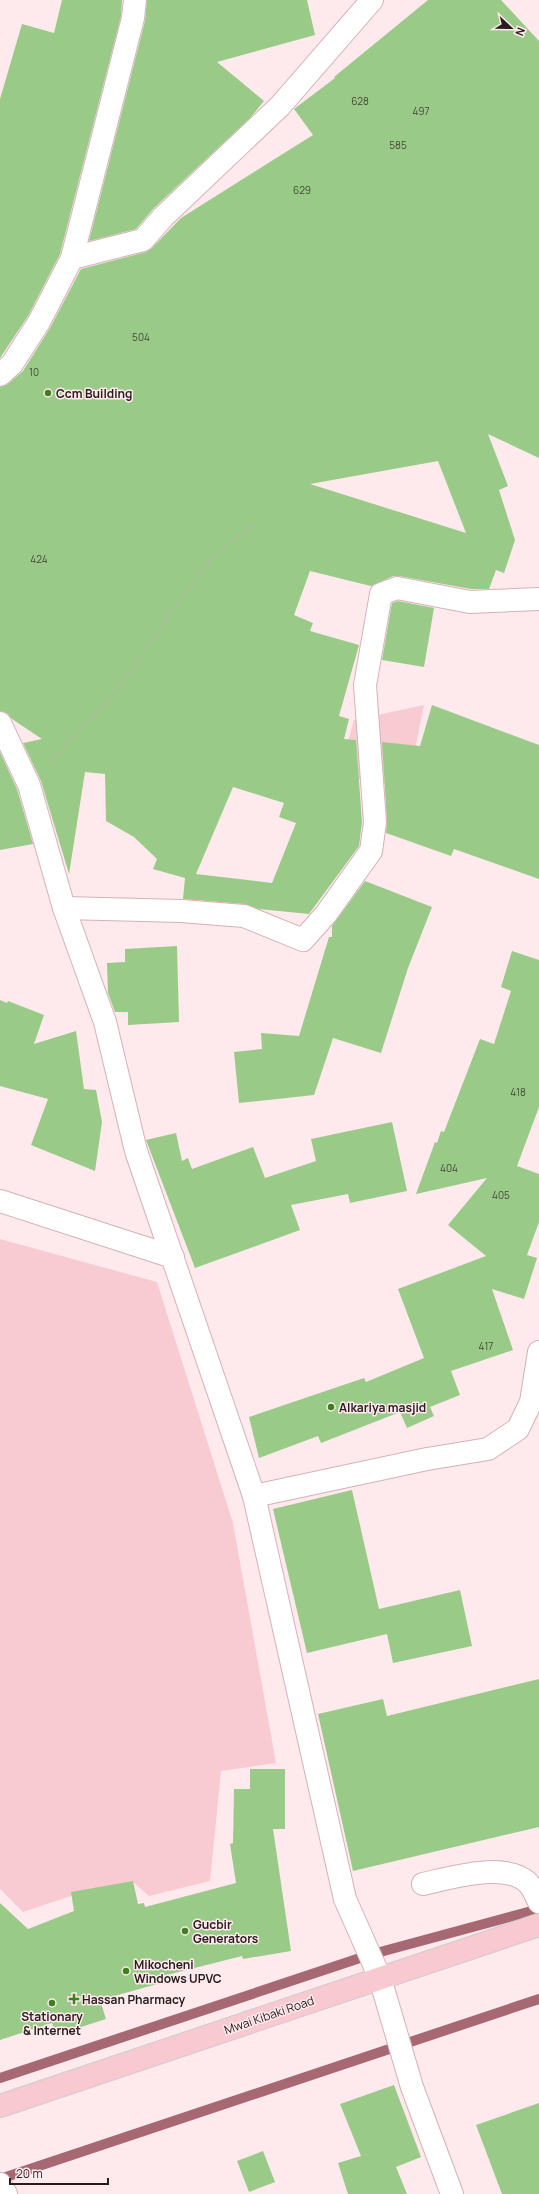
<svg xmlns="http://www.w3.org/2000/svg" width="539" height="2194" font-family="Manrope,sans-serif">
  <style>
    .green { fill: #f8cbd2 }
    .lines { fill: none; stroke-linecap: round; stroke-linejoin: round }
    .stream { stroke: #a66873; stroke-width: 10 }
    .building { fill: #9aca88; fill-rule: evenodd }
    .minor-casing { stroke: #d4b2b7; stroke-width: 24 }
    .major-casing { stroke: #d0cdce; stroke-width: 24 }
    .path { stroke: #bdabae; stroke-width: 2.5; stroke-dasharray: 1 3; stroke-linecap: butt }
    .minor { stroke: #fff; stroke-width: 22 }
    .major { stroke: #f9c9d1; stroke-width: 22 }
    .poi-dot { fill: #407f1e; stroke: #fee9ec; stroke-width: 1.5 }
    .labels { text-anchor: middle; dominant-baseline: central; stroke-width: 3; stroke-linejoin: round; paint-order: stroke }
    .number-label { font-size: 10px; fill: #444838 }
    .poi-label { font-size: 12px; font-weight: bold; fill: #281c1e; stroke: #fee9ec; text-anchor: start }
    .street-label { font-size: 12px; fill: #281c1e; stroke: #fee9ec }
  </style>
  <rect width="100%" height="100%" fill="#fee9ec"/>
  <g class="green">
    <polygon points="424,705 407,789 339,775 354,720"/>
    <polygon points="0,1239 157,1282 233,1523 276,1763 221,1771 210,1881 149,1896 133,1882 92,1889 23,1912 0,1889"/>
  </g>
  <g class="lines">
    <g class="stream">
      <polyline points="0,2078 369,1955 539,1909"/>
      <polyline points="0,2179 539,1999"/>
    </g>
  </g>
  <g class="building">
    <polygon points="62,0 122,0 121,16 60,254 28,316 0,358 0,99 22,24 54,33"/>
    <polygon points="147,0 307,0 315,35 217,62 264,101 250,118 154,208 136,229 89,241 145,21"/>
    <path d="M 428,0 L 501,0 L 539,41 L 539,458 L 488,434 L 508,486 L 499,490 L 515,540 L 504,573 L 496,570 L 489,589 L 471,589 L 399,576 L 393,576 L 371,586 L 310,571 L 294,615 L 313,623 L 310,631 L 359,645 L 339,716 L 349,719 L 344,739 L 356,740 L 362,822 L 359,846 L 309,914 L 259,909 L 245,904 L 183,899 L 185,878 L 153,869 L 157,859 L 134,837 L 106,821 L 105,774 L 85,772 L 69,874 L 41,781 L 23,743 L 42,739 L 12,719 L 7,713 L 0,711 L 0,387 L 8,384 L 23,371 L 50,328 L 81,269 L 146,252 L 152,248 L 181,218 L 313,135 L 294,109 L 335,78 L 334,77 ZM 438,461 L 466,533 L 310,484 ZM 233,787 L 284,803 L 279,817 L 296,823 L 272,883 L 196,874 Z"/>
    <polygon points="398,601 434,608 424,667 382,660 392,603"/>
    <polygon points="432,705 539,745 539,879 454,849 451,856 386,833 387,821 382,742 420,746"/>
    <polygon points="0,752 17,789 33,844 0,850"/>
    <polygon points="365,881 432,907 408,968 381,1053 333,1038 314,1095 239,1103 234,1052 262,1049 261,1033 299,1036 329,937 332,937 332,926"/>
    <polygon points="177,946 179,1022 128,1025 128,1012 115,1012 108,993 107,963 125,962 125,949"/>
    <polygon points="512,951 539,960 539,1107 517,1166 539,1174 539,1222 527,1255 537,1258 524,1299 492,1289 513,1350 451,1371 460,1395 430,1407 434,1416 407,1428 400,1412 321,1443 318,1436 259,1458 249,1417 364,1378 366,1382 424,1358 398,1289 486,1256 448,1225 487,1178 416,1194 435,1142 437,1143 441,1131 444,1132 480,1039 494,1044 511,991 501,987"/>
    <polygon points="0,1000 7,1003 8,1001 44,1015 34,1044 76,1031 84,1089 96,1090 102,1122 95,1171 31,1145 48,1099 0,1086"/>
    <polygon points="392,1122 407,1191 350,1203 348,1194 291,1205 300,1230 195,1268 146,1140 176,1133 182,1161 188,1158 192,1169 253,1147 265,1178 316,1161 311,1139"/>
    <polygon points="352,1490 379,1609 460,1590 472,1646 393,1663 387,1634 307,1653 273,1509"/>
    <polygon points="539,1679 539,1827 353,1871 318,1714 383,1699 387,1716"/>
    <polygon points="250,1769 285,1769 285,1829 273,1829 291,1951 243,1959 242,1956 159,1977 161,1983 100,2000 106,2019 56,2035 52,2023 0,2040 0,1903 28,1929 74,1911 71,1892 133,1881 138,1904 144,1903 145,1907 236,1883 230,1844 233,1843 234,1789 250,1789"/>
    <polygon points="394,2085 421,2157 396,2167 407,2194 348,2194 338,2163 361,2156 340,2104"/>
    <polygon points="539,2103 539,2194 502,2194 476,2125"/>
    <polygon points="263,2151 275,2182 249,2192 237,2161"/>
  </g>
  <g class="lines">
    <defs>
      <g id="minor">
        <polyline points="72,258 143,240 163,217 280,106 372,0"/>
        <polyline points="0,375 12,364 39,322 72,258 133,18 135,0"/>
        <polyline points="0,723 29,785 64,908 105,1022 136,1151 254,1496 345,1899 380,1978 412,2087 452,2194"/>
        <polyline points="64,908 181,911 244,916 303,940 326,914 371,851 375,822 365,685 381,594 397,588 470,602 539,599"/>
        <polyline points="0,1201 173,1257"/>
        <polyline points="254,1496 427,1459 488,1449 518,1429 531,1402 539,1352"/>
        <path d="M 423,1884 C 450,1878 506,1861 528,1883 C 533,1888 536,1896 539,1902"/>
        <polyline points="0,2184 6,2194"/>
      </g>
      <polyline id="major" points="0,2106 539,1925"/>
    </defs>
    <use href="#minor" class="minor-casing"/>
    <use href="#major" class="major-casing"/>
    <polyline class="path" points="50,763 114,694 211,558 255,523"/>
    <use href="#minor" class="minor"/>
    <use href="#major" class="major"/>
  </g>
  <g class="poi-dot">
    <circle cx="48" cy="393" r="4"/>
    <circle cx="331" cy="1407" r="4"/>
    <circle cx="185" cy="1931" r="4"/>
    <circle cx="126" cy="1971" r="4"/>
    <path d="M72 1993h4v4h4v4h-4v4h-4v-4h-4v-4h4z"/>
    <circle cx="52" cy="2003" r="4"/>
  </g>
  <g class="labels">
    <g class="number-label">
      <text x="360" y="101">628</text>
      <text x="421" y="111">497</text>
      <text x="398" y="145">585</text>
      <text x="302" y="190">629</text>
      <text x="141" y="337">504</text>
      <text x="34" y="372">10</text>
      <text x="39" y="559">424</text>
      <text x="518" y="1092">418</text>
      <text x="449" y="1168">404</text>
      <text x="501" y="1195">405</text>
      <text x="486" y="1346">417</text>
    </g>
    <g class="poi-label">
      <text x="56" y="393">Ccm Building</text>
      <text x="339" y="1407">Alkariya masjid</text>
      <text x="193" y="1924">Gucbir<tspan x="193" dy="14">Generators</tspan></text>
      <text x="134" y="1964">Mikocheni<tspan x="134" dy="14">Windows UPVC</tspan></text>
      <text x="82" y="1999">Hassan Pharmacy</text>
      <text x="52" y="2016" text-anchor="middle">Stationary<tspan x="52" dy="14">&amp; Internet</tspan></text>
    </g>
    <g class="street-label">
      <text transform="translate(269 2015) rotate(-19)">Mwai Kibaki Road</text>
    </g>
  </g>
  <g transform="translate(511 28) rotate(112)" stroke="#fee9ec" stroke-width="3" paint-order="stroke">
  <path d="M0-3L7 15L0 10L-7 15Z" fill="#281c1e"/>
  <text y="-6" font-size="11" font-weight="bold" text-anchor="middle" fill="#281c1e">N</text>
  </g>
  <path d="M10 2178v6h98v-6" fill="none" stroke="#281c1e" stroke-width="2"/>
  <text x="16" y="2178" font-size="12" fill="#281c1e" stroke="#fee9ec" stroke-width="3" paint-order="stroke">20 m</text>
</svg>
